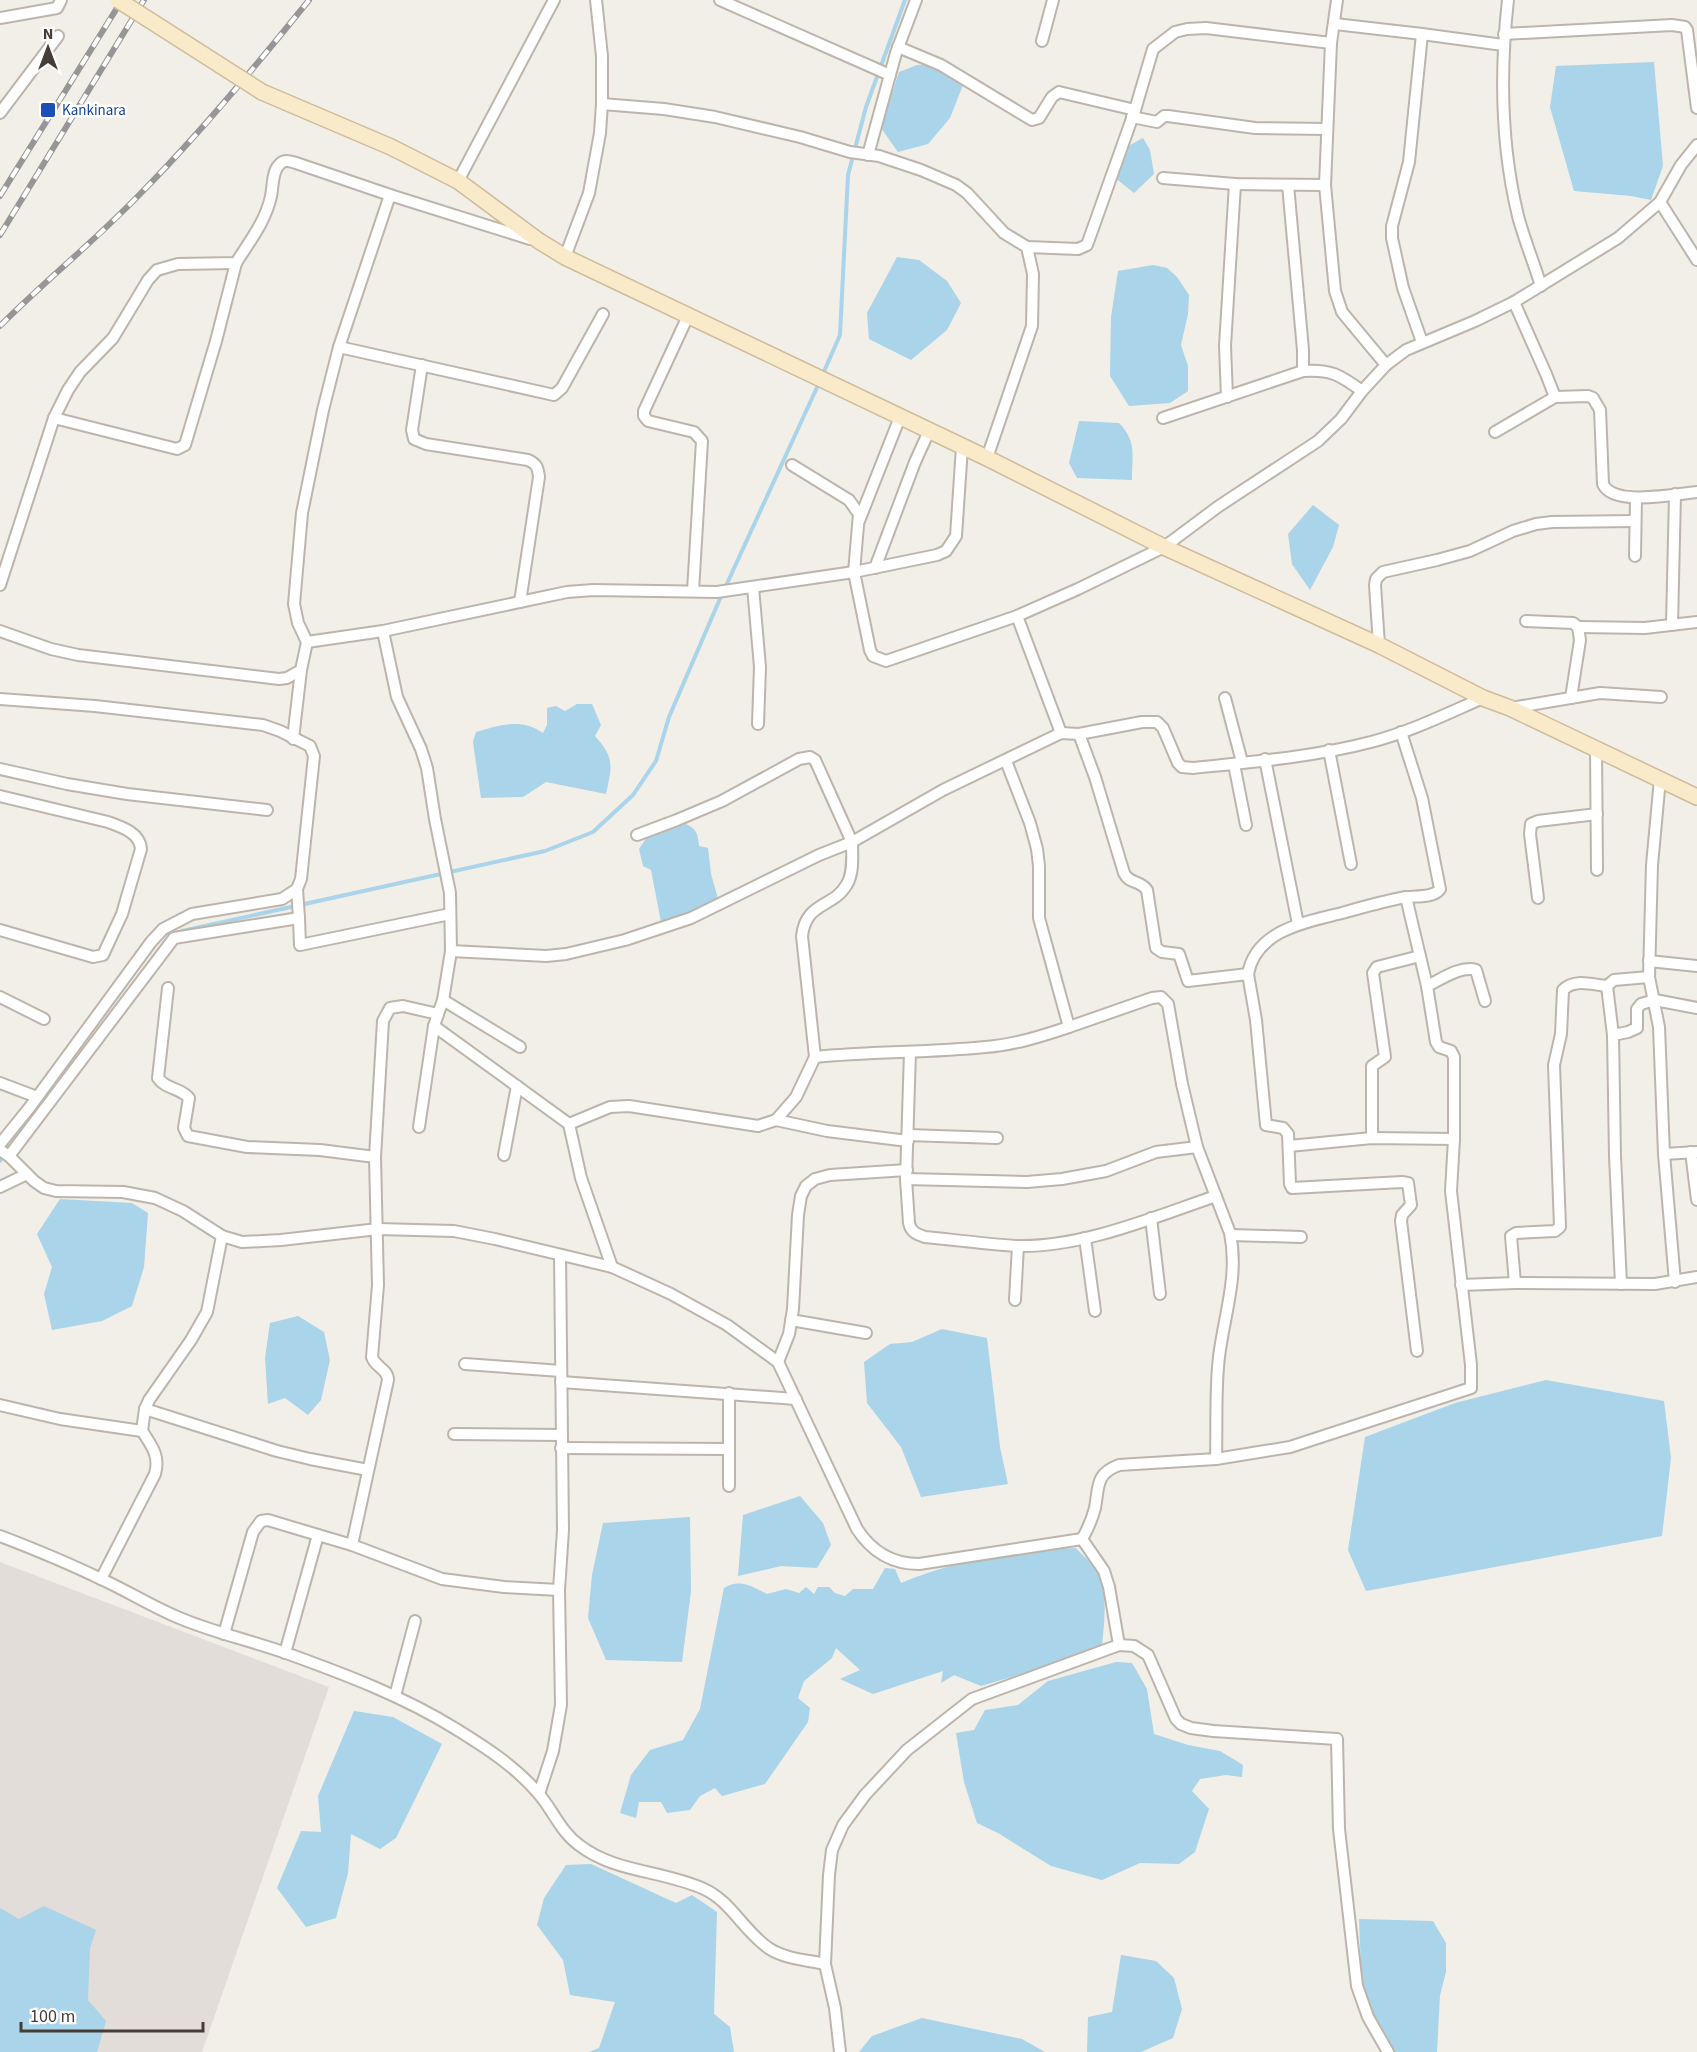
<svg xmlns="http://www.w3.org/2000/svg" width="1697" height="2052" font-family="'Source Sans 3',sans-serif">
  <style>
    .industrial { fill: #e2ddd9 }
    .water { fill: #a9d4e9 }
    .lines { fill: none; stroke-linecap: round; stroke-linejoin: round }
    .stream { stroke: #a9d4e9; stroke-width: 4 }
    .street-casing { stroke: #bdb5ab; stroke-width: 14 }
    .secondary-casing { stroke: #cebc9b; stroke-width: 18 }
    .street { stroke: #fff; stroke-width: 10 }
    .secondary { stroke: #f9eaca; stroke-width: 15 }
    .rail-casing { stroke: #969696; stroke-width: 6 }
    .rail { stroke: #fff; stroke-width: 4; stroke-dasharray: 11; stroke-linecap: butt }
    .secondary-bridge-casing { stroke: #cebc9b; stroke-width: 18; stroke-linecap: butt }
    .secondary-bridge { stroke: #f9eaca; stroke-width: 15 }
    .transit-dot { fill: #1a4fb4; stroke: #fff; stroke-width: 2 }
    .labels { text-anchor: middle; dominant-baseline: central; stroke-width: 5; stroke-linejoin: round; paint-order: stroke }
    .transit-label { font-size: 15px; fill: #164399; stroke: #fff; text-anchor: start }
  </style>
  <rect width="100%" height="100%" fill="#f2eee8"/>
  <polygon class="industrial" points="0,1562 329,1687 202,2052 0,2052"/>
  <g class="water">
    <polygon points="1654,62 1663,166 1651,200 1631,196 1574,191 1550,107 1556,66"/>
    <polygon points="930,64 963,85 950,118 928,144 898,152 881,128 899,72 917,65"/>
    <polygon points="1143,138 1150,150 1154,174 1134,193 1109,173 1130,145"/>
    <polygon points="897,257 919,260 947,281 961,303 947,330 911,360 869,339 867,313"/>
    <polygon points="1153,265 1167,268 1177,277 1189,295 1188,314 1181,345 1188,366 1188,391 1170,403 1129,406 1110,376 1111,317 1118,271"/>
    <path d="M 1079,421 L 1119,423 C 1137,441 1132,456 1132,480 L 1077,478 L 1069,463 Z"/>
    <polygon points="1313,505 1339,525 1333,547 1310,590 1292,564 1288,534"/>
    <path d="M 577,704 L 592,704 L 601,725 L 595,736 C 615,758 612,766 606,794 L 546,782 L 523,797 L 481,798 L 473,742 L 476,732 C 500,725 521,718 543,733 L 547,725 L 547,708 L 556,706 L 565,711 Z"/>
    <path d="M 686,824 C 697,829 698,835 699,846 L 708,848 L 711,874 L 719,902 L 664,925 L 661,922 L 651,870 L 643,866 L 639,849 L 647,837 Z"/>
    <polygon points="60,1199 132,1203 148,1213 144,1267 132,1306 102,1321 52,1330 44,1294 52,1267 37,1234"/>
    <polygon points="298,1316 324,1332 330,1360 321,1400 308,1415 285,1398 268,1404 265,1358 270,1323"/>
    <polygon points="942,1329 987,1338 1000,1447 1008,1484 921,1497 901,1447 867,1403 864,1362 890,1344 912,1342"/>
    <polygon points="1546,1380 1664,1401 1671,1458 1662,1536 1366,1591 1348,1550 1365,1437 1455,1403"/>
    <polygon points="800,1496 823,1523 831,1545 817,1568 781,1566 738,1576 743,1515"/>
    <polygon points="690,1517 691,1591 682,1662 606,1660 588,1618 592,1575 603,1523"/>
    <path d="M 1076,1548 C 1082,1555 1091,1562 1096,1569 C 1109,1589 1104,1624 1102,1646 L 1078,1657 L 981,1686 L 954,1675 L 941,1683 L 943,1671 L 873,1694 L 840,1679 L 860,1670 L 836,1648 L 832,1658 L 804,1681 L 798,1698 L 810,1708 L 808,1722 L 765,1784 L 722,1796 L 715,1788 L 700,1796 L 690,1810 L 667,1813 L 661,1802 L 639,1802 L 636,1818 L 620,1813 L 631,1775 L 650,1750 L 683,1740 L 700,1709 L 724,1588 C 740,1578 753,1587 767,1594 L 786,1589 L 799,1593 L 806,1587 L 814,1594 L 818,1587 L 829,1587 L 835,1593 L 845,1596 L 853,1589 L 873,1589 L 885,1568 L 895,1569 L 901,1583 C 955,1560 1017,1550 1076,1548 Z"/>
    <polygon points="1116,1662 1132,1663 1147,1689 1154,1734 1188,1745 1220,1751 1243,1765 1242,1777 1226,1775 1200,1779 1192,1791 1209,1809 1195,1852 1179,1864 1140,1863 1102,1880 1051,1866 998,1833 977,1823 964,1782 956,1733 974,1730 985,1710 1018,1705 1048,1681"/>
    <polygon points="354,1711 393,1717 442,1744 396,1838 380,1849 351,1834 348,1873 336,1918 306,1927 277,1888 301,1831 321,1832 318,1796"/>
    <polygon points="591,1864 676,1903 692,1895 717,1912 714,2014 730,2027 734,2052 589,2052 599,2048 615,2002 570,1995 563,1960 537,1925 544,1898 566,1865"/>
    <polygon points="44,1906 96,1930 90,1948 88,2000 106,2021 97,2052 0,2052 0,1908 19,1919"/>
    <polygon points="1359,1919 1433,1921 1446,1943 1446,1972 1440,1995 1437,2052 1391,2052 1362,1993"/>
    <polygon points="1121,1955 1156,1961 1174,1978 1182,2009 1173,2038 1141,2052 1087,2052 1088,2017 1112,2012"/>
    <polygon points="922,2018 1022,2039 1045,2052 859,2052 872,2036"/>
  </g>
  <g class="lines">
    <g class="stream">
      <polyline points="822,376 840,335 848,175 866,107 905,0"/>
      <polyline points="180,933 182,931 545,851 593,832 633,795 656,761 669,717 719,601 819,383"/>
      <polyline points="0,1161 7,1149 12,1145"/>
    </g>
    <defs>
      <g id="street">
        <polyline points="720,0 890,75"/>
        <polyline points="1337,0 1331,43 1325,185 1335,291 1342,312 1386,365"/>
        <path d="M 1508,0 C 1500,71 1501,146 1518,216 C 1524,239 1534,263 1541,286"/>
        <polyline points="0,18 57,8 61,0"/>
        <polyline points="1335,24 1422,34"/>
        <polyline points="1504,34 1672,25 1685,27 1687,30 1697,108"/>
        <polyline points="1042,41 1053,0"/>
        <polyline points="898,47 941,65 1032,120 1039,118 1052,97 1059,92 1135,110"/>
        <polyline points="602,104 664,109 715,117 800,137 850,152 879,156 921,170 956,185 967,193 1004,233 1027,247 1033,274 1032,326 987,458"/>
        <polyline points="0,113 58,36"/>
        <polyline points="1132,117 1157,122 1164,116 1168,116 1255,128 1327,129"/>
        <polyline points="868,155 896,53 916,0"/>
        <polyline points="1163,178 1235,184 1325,185"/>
        <polyline points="458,181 554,0"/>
        <polyline points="1288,185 1303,350 1303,371"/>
        <polyline points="390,195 339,347 323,410 302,513 294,604 298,623 307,642 383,631 567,592 593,590 717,592 854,572 937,555 946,551 956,536 962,447"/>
        <polyline points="1660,202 1697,260"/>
        <polyline points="1027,247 1078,249 1087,245 1135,110 1153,49 1175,32 1187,29 1206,28 1331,43"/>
        <polyline points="565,257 589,193 600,133 602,104 602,56 596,0"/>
        <path d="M 1514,302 L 1546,374 L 1555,397 L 1588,396 L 1593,398 L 1600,410 L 1603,484 C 1613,507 1676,494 1697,492"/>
        <polyline points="688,316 644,411 644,416 648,421 694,432 702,441 693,591"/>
        <polyline points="1422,342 1403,288 1392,238 1392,226 1409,162 1422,34 1503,45"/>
        <polyline points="339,347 554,395 562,388 603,314"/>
        <path d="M 422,365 L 412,430 L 414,439 L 426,444 L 528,460 C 537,464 538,468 539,477 L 520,602"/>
        <polyline points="1227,397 1225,346 1235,184"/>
        <polyline points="54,418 177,449 185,445 216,341 236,263"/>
        <path d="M 1163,418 L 1303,371 C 1331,369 1340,375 1362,391"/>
        <polyline points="1495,432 1555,397"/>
        <polyline points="792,465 849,500 859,514 854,572 870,650 873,656 886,661 1017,616 1078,589 1164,547 1219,506 1318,441 1341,419 1362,391 1386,365 1406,350 1475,321 1514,302 1618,238 1660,202 1681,165 1697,145"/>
        <polyline points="859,521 900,417"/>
        <polyline points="1635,556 1636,498"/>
        <polyline points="875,568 915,462 929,431"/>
        <path d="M 0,585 L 54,418 L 68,390 L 80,372 L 113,338 L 148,280 L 157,270 L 178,264 L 236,263 C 249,242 266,221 271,196 C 273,187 272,172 279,165 C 284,159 289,161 296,163 L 390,195 L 530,239"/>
        <polyline points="753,587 760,667 758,724"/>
        <polyline points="1017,616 1061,733"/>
        <polyline points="1526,621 1573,623 1578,627 1580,640 1571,698"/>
        <polyline points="1672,625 1675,494"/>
        <polyline points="1578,627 1645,628 1697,622"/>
        <polyline points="0,631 51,649 78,655 279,679 287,678 301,670 307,642"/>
        <polyline points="383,631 397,697 421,749 427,768 435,819 450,893 451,951 443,1000 438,1014"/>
        <polyline points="1379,645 1375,585 1376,579 1383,572 1437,560 1470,551 1513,531 1536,524 1552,522 1635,521"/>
        <polyline points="1225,698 1242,762"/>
        <polyline points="0,699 95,706 263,725 280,731 310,746 314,756 301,879 297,889 282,899 192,914 163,929 151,942 30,1107 0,1144"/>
        <polyline points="1511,708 1600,693 1661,697"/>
        <path d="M 1079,734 L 1095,777 L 1124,873 C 1129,884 1140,880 1147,890 L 1156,948 L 1162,952 L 1179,954 L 1188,981 L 1248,974 L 1256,1020 L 1266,1125 L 1283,1128 L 1288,1134 L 1290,1184 L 1292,1188 L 1402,1182 L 1408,1183 L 1411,1205 L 1402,1215 L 1401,1221 L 1417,1351"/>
        <polyline points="293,739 301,670"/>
        <polyline points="1596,749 1597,870"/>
        <polyline points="1329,750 1351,864"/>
        <polyline points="1265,759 1298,924"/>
        <path d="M 1006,761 L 1030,823 L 1037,849 L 1039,866 L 1039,918 L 1069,1027 L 1152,998 L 1161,997 L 1168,1004 L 1182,1084 L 1197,1147 L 1230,1233 C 1239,1276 1224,1315 1219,1357 C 1215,1390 1217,1425 1216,1459"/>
        <polyline points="1234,764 1246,825"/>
        <polyline points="0,769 67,784 127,794 267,810"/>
        <polyline points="1660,779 1652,865 1649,977 1659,1027 1664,1154 1675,1282"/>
        <path d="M 0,796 L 108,822 C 122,827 140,833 141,849 L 122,914 L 103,955 L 93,957 L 0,930"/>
        <polyline points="297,889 299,918"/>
        <polyline points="1538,898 1530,834 1531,824 1538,821 1597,814"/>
        <polyline points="451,951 546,956 566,954 625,940 691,918 819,855 852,842 815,760 810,757 799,759 722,801 677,820 637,835"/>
        <polyline points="1649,961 1697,966"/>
        <path d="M 1248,974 C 1256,930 1306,922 1342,913 C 1363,907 1384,901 1406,897 C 1416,896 1434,898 1440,889 L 1422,798 L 1401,732"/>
        <path d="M 1427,986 C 1440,980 1461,965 1476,970 L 1485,1001"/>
        <path d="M 168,988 L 158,1078 C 165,1089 181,1088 189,1098 L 184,1128 L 188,1136 L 247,1147 L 320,1150 L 375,1157"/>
        <polyline points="0,997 44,1019"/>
        <polyline points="443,1000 520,1047"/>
        <polyline points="1613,1035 1628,1032 1637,1028 1637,1009 1641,1004 1655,1000 1697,1008"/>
        <path d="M 910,1052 L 906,1179 L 909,1223 C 911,1232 916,1234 925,1237 C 955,1240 986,1244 1016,1246 C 1082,1248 1154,1217 1216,1196"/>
        <path d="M 815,1057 L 802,936 C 806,901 834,908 847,884 C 854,873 852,854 852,842 L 943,790 L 1061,733 L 1079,734 L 1142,722 L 1157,722 L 1163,728 L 1178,763 L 1182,767 L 1193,768 C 1252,762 1313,757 1371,742 C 1410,732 1446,714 1483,698"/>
        <polyline points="0,1083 37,1097"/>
        <polyline points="776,1120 827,1131 908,1141"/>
        <polyline points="569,1124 581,1178 612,1267"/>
        <polyline points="419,1127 434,1026"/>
        <polyline points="908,1135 997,1138"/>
        <polyline points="1372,1138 1372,1066 1385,1057 1373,973 1377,967 1420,956"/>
        <polyline points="1289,1146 1372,1138 1454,1139"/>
        <path d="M 0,1150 L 9,1156 L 34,1181 L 44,1188 L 56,1191 L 123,1192 L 155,1198 L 183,1211 L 222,1236 L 242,1242 L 281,1240 L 378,1229 L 454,1231 L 495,1239 L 612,1267 L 671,1294 L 727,1325 L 778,1362 L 857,1529 C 872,1552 892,1564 919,1564 L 1082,1539 L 1104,1571 L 1109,1587 L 1119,1645 L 972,1699 L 907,1750 L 865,1795 L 843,1825 L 832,1850 L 829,1875 L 825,1964"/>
        <polyline points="1691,1152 1697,1200"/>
        <polyline points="1664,1154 1697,1152"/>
        <polyline points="504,1155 517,1086"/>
        <polyline points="9,1156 174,938 299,918 300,945 450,914"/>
        <polyline points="906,1179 1027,1182 1062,1179 1106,1171 1156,1152 1197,1147"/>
        <polyline points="0,1187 27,1174"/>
        <polyline points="1151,1218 1160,1294"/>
        <polyline points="1231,1235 1301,1237"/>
        <polyline points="1085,1238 1095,1311"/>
        <path d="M 1515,1283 L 1511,1236 L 1516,1233 L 1555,1231 L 1560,1227 L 1554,1065 L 1561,1034 L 1563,990 C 1574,978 1593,985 1607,986"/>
        <polyline points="1621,1284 1615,1156 1613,1035 1607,986 1614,980 1649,977"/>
        <polyline points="1461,1285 1515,1283 1655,1284 1697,1277"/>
        <polyline points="1015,1300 1018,1246"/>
        <polyline points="791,1320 866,1333"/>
        <polyline points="778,1362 789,1334 793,1309 798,1215 801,1196 806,1186 815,1179 830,1175 907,1170"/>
        <polyline points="465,1364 561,1371"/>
        <polyline points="561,1382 796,1399"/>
        <polyline points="729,1393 729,1486"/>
        <path d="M 0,1405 L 60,1419 L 142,1431 C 152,1446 160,1456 155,1474 L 101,1579"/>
        <polyline points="145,1409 277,1451 310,1459 368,1470"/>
        <polyline points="142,1431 145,1409 149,1400 191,1340 207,1312 222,1236"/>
        <polyline points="454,1434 561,1435"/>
        <polyline points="561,1448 729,1449"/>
        <path d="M 0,1536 C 34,1549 68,1563 101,1579 C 128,1591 154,1608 182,1619 C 216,1633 252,1641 286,1653 C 344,1674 403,1696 456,1729 C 485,1747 515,1766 538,1793 C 553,1810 560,1831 579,1845 C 615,1873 663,1870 704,1889 C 731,1901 745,1933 770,1949 C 786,1959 807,1960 825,1964 L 835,2008 L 840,2052"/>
        <path d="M 1082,1539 C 1088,1529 1092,1519 1095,1508 C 1099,1487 1095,1474 1119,1465 L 1216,1459 L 1290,1447 L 1471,1388 L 1471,1365 L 1451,1191 L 1454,1139 L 1454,1057 L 1451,1051 L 1439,1047 L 1436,1042 L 1427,986 L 1406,897"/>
        <polyline points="352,1545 442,1579 504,1587 559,1590 563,1530 560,1255"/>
        <polyline points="224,1634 253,1532 261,1521 268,1520 318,1535"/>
        <polyline points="1119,1645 1134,1646 1148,1655 1176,1719 1181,1724 1191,1728 1213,1731 1337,1739 1339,1829 1357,1986 1368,2017 1388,2052"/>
        <path d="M 285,1653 L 318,1535 L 352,1545 L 388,1380 C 388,1369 375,1367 372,1357 L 378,1285 L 375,1157 L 383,1021 L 390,1008 L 403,1006 L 438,1014 L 434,1026 L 569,1124 L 610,1107 L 629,1106 L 758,1126 L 776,1120 L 796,1097 L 815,1057 C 871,1051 928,1053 985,1047 C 1014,1045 1042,1036 1069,1027"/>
        <polyline points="395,1696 415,1621"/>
        <polyline points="539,1794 553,1751 561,1705 559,1590"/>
      </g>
      <polyline id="secondary" points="262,92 391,147 458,181 539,241 565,257 987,458 1164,547 1379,645 1483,698 1510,708 1697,797"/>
    </defs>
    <use href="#street" class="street-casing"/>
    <use href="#secondary" class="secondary-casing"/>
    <use href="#street" class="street"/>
    <use href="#secondary" class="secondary"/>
    <defs>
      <g id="rail">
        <polyline points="0,196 122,0"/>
        <polyline points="0,235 144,0"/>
        <path d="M 0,326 C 46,280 97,239 142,192 C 202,131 256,66 309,0"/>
      </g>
    </defs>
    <use href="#rail" class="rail-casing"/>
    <use href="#rail" class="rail"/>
    <defs>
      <polyline id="secondary-bridge" points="118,0 262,92"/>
    </defs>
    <use href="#secondary-bridge" class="secondary-bridge-casing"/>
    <use href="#secondary-bridge" class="secondary-bridge"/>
  </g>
  <rect class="transit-dot" x="40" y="102" width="16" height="16" rx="3"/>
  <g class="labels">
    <g class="transit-label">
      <text x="62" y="110">Kankinara</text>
    </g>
  </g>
  <g transform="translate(48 48)" stroke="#ffffff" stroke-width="4.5" paint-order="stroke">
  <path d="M0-4.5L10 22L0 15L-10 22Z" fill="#453e37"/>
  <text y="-9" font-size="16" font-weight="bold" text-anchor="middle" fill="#453e37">N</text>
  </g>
  <path d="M21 2022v9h182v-9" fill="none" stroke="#453e37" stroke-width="3"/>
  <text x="30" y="2022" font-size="18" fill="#453e37" stroke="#ffffff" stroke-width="4.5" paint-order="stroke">100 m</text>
</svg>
